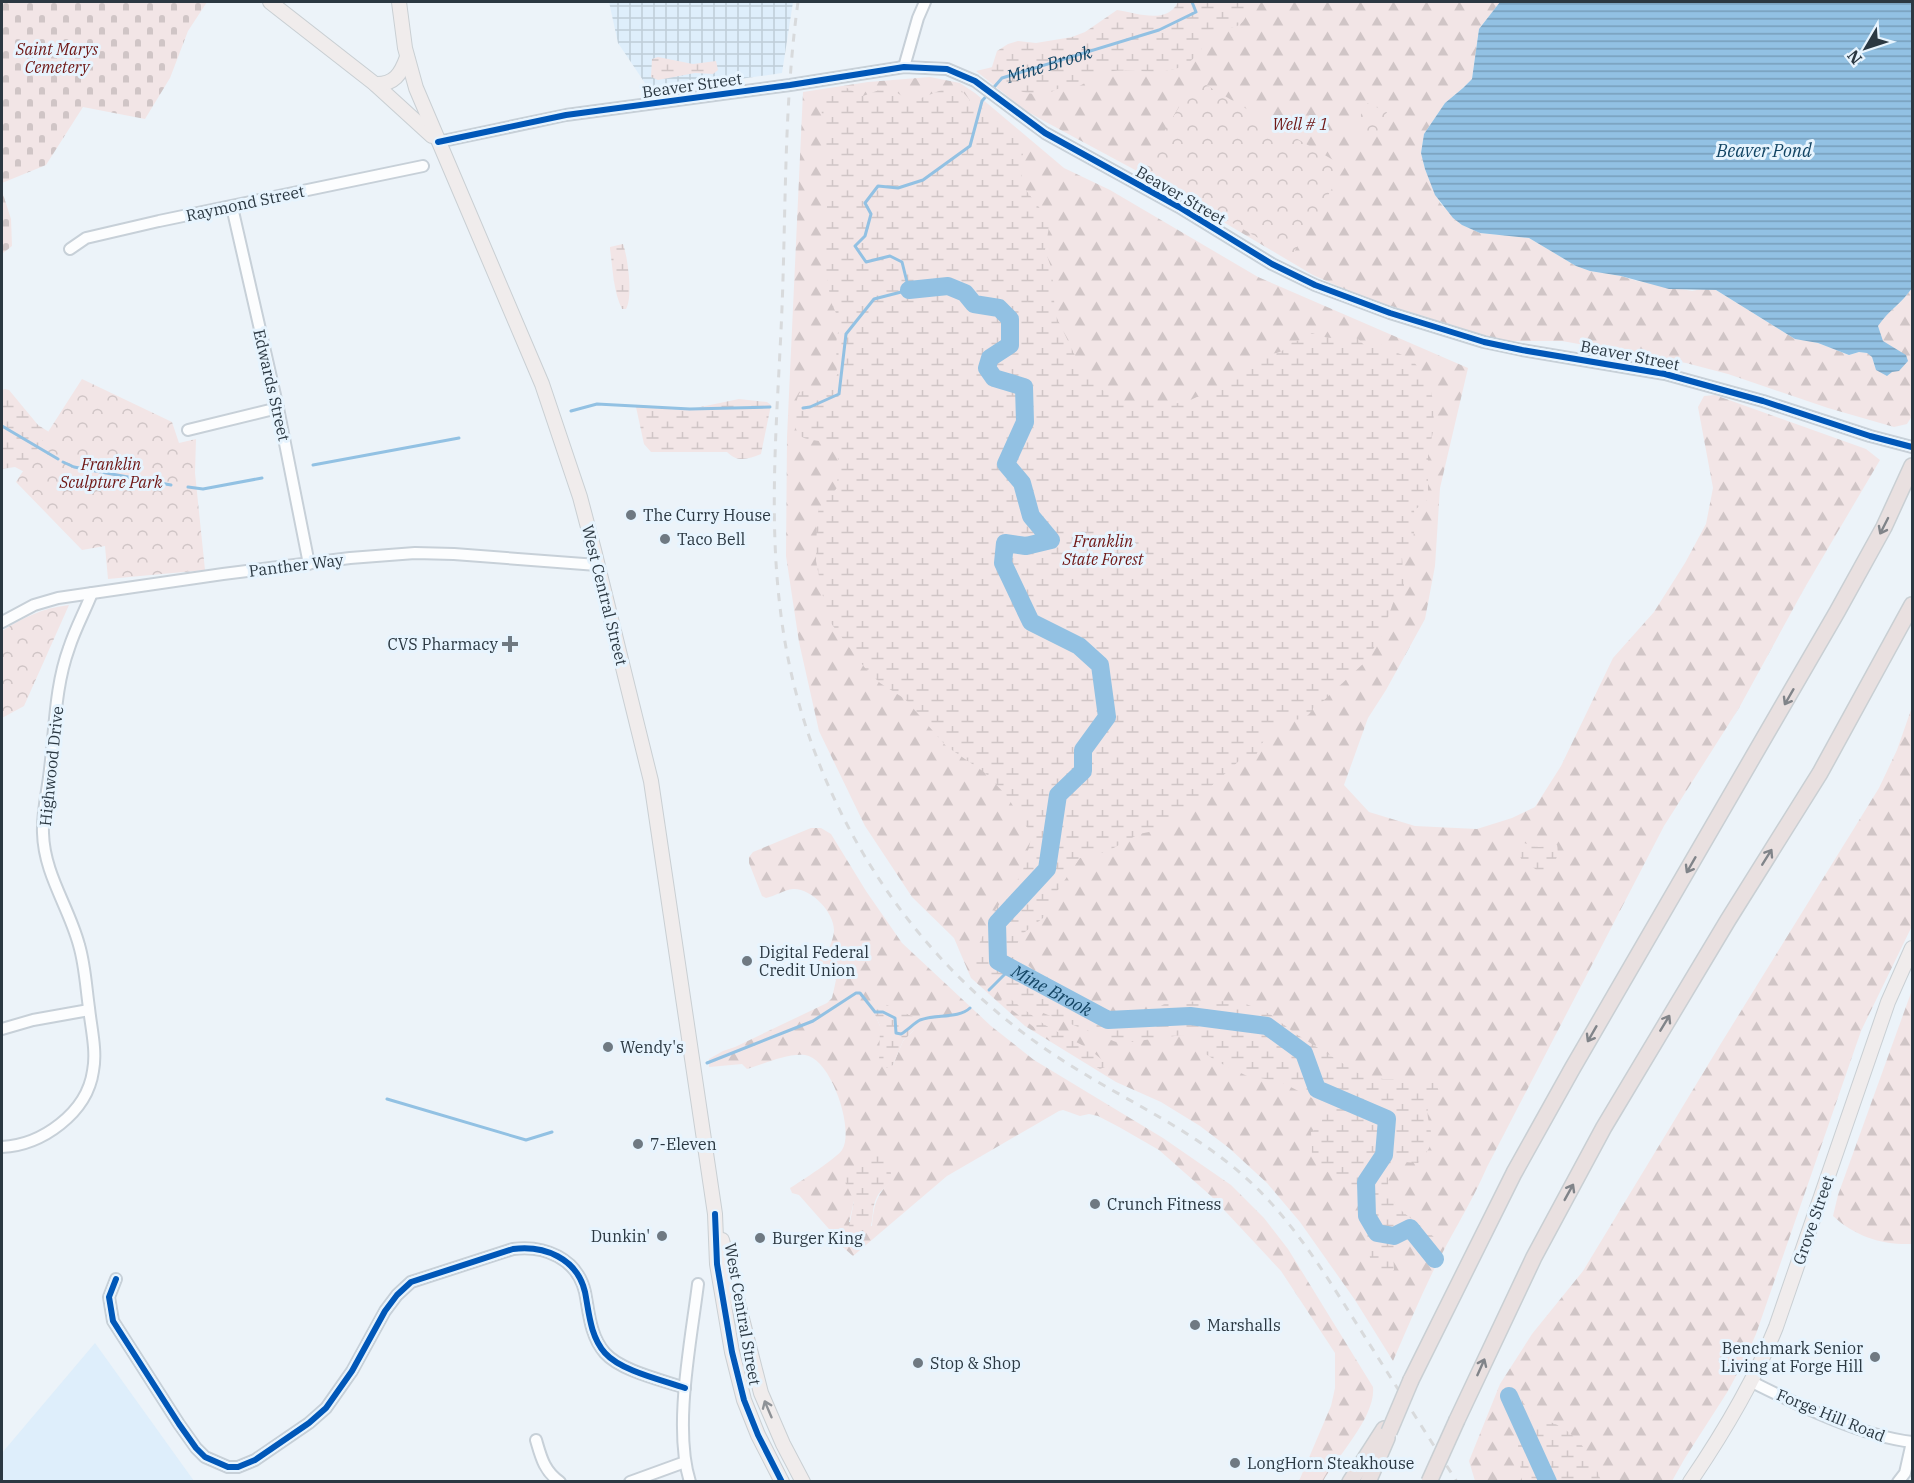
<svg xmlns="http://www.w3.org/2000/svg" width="1914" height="1483" font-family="'IBM Plex Serif',serif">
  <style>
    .built { fill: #deeefb }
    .industrial { fill: url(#industrial-grid) }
    .forest { fill: url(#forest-firs); fill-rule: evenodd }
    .wetland { fill: url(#wetland-marsh) }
    .cemetery { fill: url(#cemetery-stones) }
    .park { fill: url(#park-crowns) }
    .water { fill: url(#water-rules) }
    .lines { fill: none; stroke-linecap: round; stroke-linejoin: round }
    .stream { stroke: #92c1e3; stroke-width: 3 }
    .river { stroke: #92c1e3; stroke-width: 18 }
    .minor-casing { stroke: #c7d0d8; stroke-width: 14 }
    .major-casing { stroke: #c9cfd3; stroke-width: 16 }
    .highway-casing { stroke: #c9cfd3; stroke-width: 18 }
    .minor { stroke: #fcfdfe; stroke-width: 10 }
    .major { stroke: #f0ecec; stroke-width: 14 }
    .highway { stroke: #e9e0e0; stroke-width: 15 }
    .rail { stroke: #d8dadc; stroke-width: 3; stroke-dasharray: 8 8; stroke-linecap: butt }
    .highway-bridge-casing { stroke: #c9cfd3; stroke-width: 18; stroke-linecap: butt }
    .highway-bridge { stroke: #e9e0e0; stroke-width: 15 }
    .cycleway-casing { stroke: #e7f4fe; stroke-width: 10 }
    .cycleway { stroke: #0057b8; stroke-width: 6 }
    .oneway { stroke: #808489 }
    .oneway2 { stroke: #8e9297 }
    .poi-dot { fill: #6f7982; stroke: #e7f4fe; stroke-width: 2 }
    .labels { text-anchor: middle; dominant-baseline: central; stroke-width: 6; stroke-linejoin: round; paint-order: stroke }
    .park-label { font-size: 16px; font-style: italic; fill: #6f1715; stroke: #e7f4fe }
    .street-label { font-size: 16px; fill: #2b3842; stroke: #e7f4fe }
    .poi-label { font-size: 16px; fill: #2b3842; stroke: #e7f4fe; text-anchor: start }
    .water-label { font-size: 18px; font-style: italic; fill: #134564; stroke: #e7f4fe }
  </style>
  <defs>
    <pattern id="industrial-grid" width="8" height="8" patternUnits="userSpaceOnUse" patternTransform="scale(1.5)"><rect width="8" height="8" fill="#deeefb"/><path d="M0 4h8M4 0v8" fill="none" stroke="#bfcdd8"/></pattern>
    <pattern id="forest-firs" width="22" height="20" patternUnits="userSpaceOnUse" patternTransform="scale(1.5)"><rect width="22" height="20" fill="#f2e5e6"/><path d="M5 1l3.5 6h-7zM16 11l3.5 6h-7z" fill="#d0c5c6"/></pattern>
    <pattern id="wetland-marsh" width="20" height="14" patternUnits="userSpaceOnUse" patternTransform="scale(1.5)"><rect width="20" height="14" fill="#f2e5e6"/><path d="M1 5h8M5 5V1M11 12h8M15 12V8" fill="none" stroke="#d0c5c6"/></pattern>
    <pattern id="cemetery-stones" width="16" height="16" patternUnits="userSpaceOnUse" patternTransform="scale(1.5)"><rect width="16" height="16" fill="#f2e5e6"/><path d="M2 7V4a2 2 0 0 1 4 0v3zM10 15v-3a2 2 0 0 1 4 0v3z" fill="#d0c5c6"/></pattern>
    <pattern id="park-crowns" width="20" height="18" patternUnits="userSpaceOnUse" patternTransform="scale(1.5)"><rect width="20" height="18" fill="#f2e5e6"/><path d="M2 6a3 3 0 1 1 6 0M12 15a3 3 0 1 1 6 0" fill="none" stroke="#d0c5c6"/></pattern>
    <pattern id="water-rules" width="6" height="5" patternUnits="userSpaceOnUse" patternTransform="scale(1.5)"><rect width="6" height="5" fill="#92c1e3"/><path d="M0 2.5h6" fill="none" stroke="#779eba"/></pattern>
  </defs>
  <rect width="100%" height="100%" fill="#ecf3f9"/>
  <polygon class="built" points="95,1343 194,1481 2,1481 2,1453"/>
  <polygon class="industrial" points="609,2 793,2 782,73 651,92 618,43"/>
  <g class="forest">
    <path d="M 1224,2 L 1500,2 L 1479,29 L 1472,79 L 1463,88 L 1445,103 L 1424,134 L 1421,153 L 1425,169 L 1440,203 L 1462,225 L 1480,233 L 1529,238 L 1576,266 L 1590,271 L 1621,276 L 1637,281 L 1692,291 L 1707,288 L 1716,290 L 1795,339 L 1818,343 L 1849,355 L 1859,352 L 1868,353 L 1872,357 L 1876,370 L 1889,375 L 1899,351 L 1882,341 L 1878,325 C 1888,311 1902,303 1912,288 L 1912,416 L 1907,424 L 1894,427 L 1828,408 L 1728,374 L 1686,363 L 1562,341 L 1503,341 L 1362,297 L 1313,275 L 1137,171 L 1044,121 L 1025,110 L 976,71 L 1051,53 Z"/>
    <path d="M 930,77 L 960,83 L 975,93 L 1064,168 L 1110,190 L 1258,277 L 1468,368 L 1440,488 L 1435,566 L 1425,619 L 1386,690 L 1368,718 L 1344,785 L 1369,812 L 1415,826 L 1477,829 L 1512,818 L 1535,807 L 1561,766 L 1613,658 L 1654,612 L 1685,563 L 1706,524 L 1713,488 L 1698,407 L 1704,396 L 1715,395 L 1866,449 L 1880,460 L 1804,589 L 1739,708 L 1664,826 L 1487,1167 C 1475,1195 1460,1220 1446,1246 C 1426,1283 1410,1322 1393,1361 L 1355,1300 L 1300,1222 L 1267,1183 L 1229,1148 L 1200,1126 L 1161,1102 L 1116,1082 L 1025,1026 L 971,978 L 954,938 L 912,897 L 865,826 L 819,731 L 799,642 L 786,556 L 787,437 L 803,92 L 868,82 Z"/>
    <polygon points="1912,707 1912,926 1861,1031 1756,1334 1745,1359 1728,1391 1685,1458 1672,1481 1475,1481 1469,1461 1500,1384 1532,1334 1583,1271 1720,1045 1879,788 1897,750"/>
    <path d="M 811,828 L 821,828 L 831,834 L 866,891 L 902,943 L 991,1026 L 1034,1060 L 1163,1138 L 1231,1185 L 1264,1218 L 1288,1249 L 1373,1387 C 1376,1416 1338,1456 1323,1481 L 1299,1481 L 1331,1406 L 1335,1388 L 1335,1353 L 1281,1271 L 1211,1196 L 1159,1150 L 1119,1127 L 1098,1116 L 1089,1114 L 1080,1116 L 1063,1110 L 1059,1111 L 947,1176 L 853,1256 L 837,1242 L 836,1237 L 799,1195 L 792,1193 L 790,1188 C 800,1182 838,1157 842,1150 C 855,1130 831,1058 805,1055 C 787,1053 764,1064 747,1069 L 742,1064 L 709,1067 L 709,1059 L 723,1051 L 735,1047 L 827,1003 L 832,998 L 836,980 L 824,968 L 810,965 L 808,963 L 815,955 L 829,949 C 831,943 834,936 834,930 C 834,912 811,888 793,889 C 784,890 775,896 766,898 L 762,896 L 749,863 L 749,857 L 753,852 ZM 871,1005 L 914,1030 L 903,1041 L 893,1065 L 880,1026 ZM 890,1181 C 876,1197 874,1204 872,1226 L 849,1222 L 854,1201 Z"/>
    <path d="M 1912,990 L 1912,1244 C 1882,1245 1856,1237 1833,1216 L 1838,1195 Z"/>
  </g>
  <g class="wetland">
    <path d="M 1178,2 L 1251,2 C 1242,34 1238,21 1214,36 C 1203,43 1198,58 1185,65 C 1160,78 1133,67 1108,72 C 1094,75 1083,87 1070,89 C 1067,90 1064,88 1061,88 C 1056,89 1052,92 1048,93 C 1027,97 1003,88 991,70 L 997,51 L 1008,44 L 1018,41 L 1036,43 L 1072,37 L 1085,32 L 1117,10 C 1137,13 1167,25 1178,2 Z"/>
    <polygon points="658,57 693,64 716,61 718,70 713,74 695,73 658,80 651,77 652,59"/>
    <path d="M 845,87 L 863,96 L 882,89 L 893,90 L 911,102 L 944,89 L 961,90 L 969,99 L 970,107 C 973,107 976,106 979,107 C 984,108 1023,143 1025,147 L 1021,161 L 1021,172 L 1025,189 L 1045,215 L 1049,227 L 1045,250 L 1052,270 L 1055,314 L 1081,368 L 1097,387 L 1122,401 L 1133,402 L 1146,398 L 1171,404 L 1186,402 L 1225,384 L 1267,354 C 1278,354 1285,351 1292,342 L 1301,340 L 1312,333 C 1318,335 1326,338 1332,338 C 1348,337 1350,329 1363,344 L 1380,344 L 1412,360 L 1428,379 L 1433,400 L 1434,427 L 1428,455 L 1428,498 L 1425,503 L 1414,510 C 1415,527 1416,545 1402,557 L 1404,586 L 1393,603 L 1381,637 L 1364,663 L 1321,703 C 1315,705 1314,707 1310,713 C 1302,722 1291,720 1280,719 L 1271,727 L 1256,755 L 1240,760 L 1194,802 L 1189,811 L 1159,830 L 1139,834 L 1108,851 L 1080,858 L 1051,900 L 1043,918 L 1021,935 L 1016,947 L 1024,961 L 1049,986 L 1072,997 L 1095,1012 L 1148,1013 L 1168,1002 L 1239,1001 L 1270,1014 L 1296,1034 L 1358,1073 L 1383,1079 L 1397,1079 L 1411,1084 L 1429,1080 L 1435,1082 L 1439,1091 C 1417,1112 1434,1122 1431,1142 C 1430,1150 1423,1156 1418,1163 L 1391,1161 C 1378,1208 1409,1212 1437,1240 L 1438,1247 L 1433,1256 L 1426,1254 L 1412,1242 L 1401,1243 L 1393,1251 L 1394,1270 L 1388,1275 L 1384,1274 L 1370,1258 L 1367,1233 L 1361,1218 L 1359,1197 L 1349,1184 L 1325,1170 L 1312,1154 L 1311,1132 L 1321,1126 L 1323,1116 L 1314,1099 L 1279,1081 L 1247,1076 L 1218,1062 L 1204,1053 L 1193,1037 L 1182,1035 L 1123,1043 L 1116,1042 L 1028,1007 L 1000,988 L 976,965 L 974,956 L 992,914 L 1022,874 L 1032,835 L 1006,795 L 984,772 L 946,746 L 905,699 L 880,683 L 865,668 L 830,622 L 826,612 L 816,561 L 817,517 L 819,508 L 837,488 C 837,478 840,463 837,455 C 827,428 792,455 795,415 C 796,406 796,399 800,392 L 811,389 L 829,390 L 837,375 L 836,343 L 840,322 L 831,302 L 824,260 L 827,205 L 824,184 L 826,144 L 821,107 L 828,94 L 833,90 Z"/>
    <path d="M 623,244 C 628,258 633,297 626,309 L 622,309 C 613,290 613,269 610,249 L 610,247 Z"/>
    <polygon points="5,389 9,390 38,425 60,439 36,478 15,467 2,469 2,390"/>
    <path d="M 739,399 L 767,402 L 771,405 L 761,454 C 748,459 738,463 727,452 L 651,452 L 644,444 L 636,407 L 686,410 Z"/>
    <path d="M 1524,843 L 1538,847 L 1557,845 C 1560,858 1552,868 1543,876 L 1534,868 L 1522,861 L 1516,846 Z"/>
    <polygon points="1004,997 1009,998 1045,1025 1089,1049 1106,1063 1105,1067 1100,1069 1052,1041 1004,1004 1001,1000"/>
    <polygon points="880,1002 916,1018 914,1030 903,1041 893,1065 886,1068 879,1064 880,1026 871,1005"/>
    <path d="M 874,1149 L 883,1154 C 887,1161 894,1173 890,1181 C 888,1186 881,1190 878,1195 C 867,1213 881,1234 853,1239 L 848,1232 L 854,1201 L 844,1180 L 857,1162 Z"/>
    <path d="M 1510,1394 L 1520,1397 L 1534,1420 C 1541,1421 1547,1421 1553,1423 C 1577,1433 1594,1458 1601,1481 L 1522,1481 L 1518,1446 L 1519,1429 L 1506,1408 L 1506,1395 Z"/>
  </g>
  <g class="cemetery">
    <polygon points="2,2 207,2 188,31 170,78 145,119 83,107 46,165 2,183"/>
    <polygon points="2,191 11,219 12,246 2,254"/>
  </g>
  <g class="park">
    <polygon points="1196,79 1345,167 1291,257 1141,170"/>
    <polygon points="1367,103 1387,112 1373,140 1353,130"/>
    <polygon points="82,379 172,422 179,443 196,439 195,473 205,570 108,579 105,546 82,550 16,482"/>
    <path d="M 69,605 L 24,706 L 2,718 L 2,631 C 23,617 44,608 69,605 Z"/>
  </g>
  <path class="water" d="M 1500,2 L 1912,2 L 1912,288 C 1902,303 1888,311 1878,326 L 1883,341 L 1906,355 L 1908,361 L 1899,371 L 1892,372 L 1887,376 L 1876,370 L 1872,357 L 1867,353 L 1859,352 L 1849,355 L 1818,343 L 1795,339 L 1716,290 L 1669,289 L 1621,276 L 1590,271 L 1576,266 L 1529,238 L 1480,233 L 1462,225 L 1453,218 L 1435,195 L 1425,169 L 1421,153 L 1424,134 L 1445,103 L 1463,88 L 1472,79 L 1479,29 Z"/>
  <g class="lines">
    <g class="stream">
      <path id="s1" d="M 803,408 L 810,407 L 839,394 L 846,334 L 874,299 L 909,290 L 902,262 L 890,256 L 866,262 L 855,246 L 865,236 L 871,214 L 865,203 L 878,186 L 898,188 L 923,180 L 970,146 L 982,101 L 1002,78 L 1159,30 L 1196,12 L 1192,2"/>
      <polyline points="571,411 597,404 690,409 770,407"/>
      <polyline points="2,426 58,459"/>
      <polyline points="63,462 74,467 171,485"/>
      <polyline points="313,465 459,438"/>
      <polyline points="188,487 203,489 262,478"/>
      <polyline points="989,990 1011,968"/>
      <path d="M 707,1063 L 813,1021 L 856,993 L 860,993 L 875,1012 L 883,1012 L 895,1018 L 896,1033 L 901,1034 C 908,1030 914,1023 920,1020 C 936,1014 958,1019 970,1008"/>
      <polyline points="387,1099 526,1140 552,1132"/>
    </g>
    <g class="river">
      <path id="s2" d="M 909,290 L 948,286 L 965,293 L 974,304 L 999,308 L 1010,319 L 1010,345 L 990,358 L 987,368 L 994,378 L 1024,387 L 1025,422 L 1006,464 L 1022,483 L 1031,516 L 1051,540 L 1026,546 L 1005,543 L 1003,563 L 1031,622 L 1079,646 L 1100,665 L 1107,717 L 1083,750 L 1083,771 L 1058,795 L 1047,869 L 997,923 L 998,961 L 1108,1020 L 1190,1016 L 1267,1026 L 1304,1053 L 1317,1089 L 1387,1119 L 1384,1155 L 1366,1182 L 1367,1216 L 1377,1233 L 1394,1236 L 1410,1228 L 1435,1259"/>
      <polyline points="1509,1396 1548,1482"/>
    </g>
    <defs>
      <g id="minor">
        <polyline points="904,67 918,18 925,2"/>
        <polyline points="438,142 566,115 790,85 904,67 947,69 975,81 1045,133 1179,207 1272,264 1315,285 1390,313 1484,342 1522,350 1665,374 1763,401 1870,436 1912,447"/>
        <polyline points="232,207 278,408 309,564"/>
        <polyline points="70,249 86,238 159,221 423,166"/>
        <polyline points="188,430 278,408"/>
        <polyline points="2,622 34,605 58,598 223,574 350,558 415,553 454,554 597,565"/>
        <polyline points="2,1029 33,1020 89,1010"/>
        <path d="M 2,1147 C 42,1145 87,1113 93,1071 C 97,1051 91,1028 89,1008 C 86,987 85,965 79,945 C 69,907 44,874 43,833 C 42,812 48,790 50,769 C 55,729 55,686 69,648 C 75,629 85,611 92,593"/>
        <path d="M 116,1279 L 109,1297 L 113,1321 L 179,1424 L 196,1448 L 205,1457 L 228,1467 L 238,1467 L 255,1460 L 309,1423 L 326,1408 L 352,1371 L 385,1311 L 397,1295 L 411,1282 L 513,1249 C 544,1245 577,1258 585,1292 C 589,1312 590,1336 605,1353 C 621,1371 662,1380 685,1388"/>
        <path d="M 1752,1382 C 1798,1405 1861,1436 1912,1442"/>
        <path d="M 536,1440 C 541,1457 544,1471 560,1482"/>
        <polyline points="630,1482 685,1462"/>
        <path d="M 690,1482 C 673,1428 691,1341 698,1284"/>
        <polyline points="1898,1482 1905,1473 1912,1442"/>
      </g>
      <g id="major">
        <polyline points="270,2 375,84 432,136"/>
        <polyline points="399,2 405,48 416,88 542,384 580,497 594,550 651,781 715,1214 717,1264 732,1352 744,1400 758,1435 782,1482"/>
        <path d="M 375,84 C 394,85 401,74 407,57"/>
        <polyline points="722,1240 761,1393 783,1444 803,1482"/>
        <path d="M 1690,1482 C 1724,1432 1754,1382 1776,1327 L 1888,1002 L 1912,948"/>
      </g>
      <g id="highway">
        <polyline points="1411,1380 1514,1173 1572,1069 1837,612 1884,527 1912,466"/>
        <polyline points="1457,1420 1534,1257 1604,1127 1728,920 1820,773 1912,605"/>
        <polyline points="1350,1482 1384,1429"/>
        <polyline points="1368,1482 1387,1438"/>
      </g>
    </defs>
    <use href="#minor" class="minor-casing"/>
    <use href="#major" class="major-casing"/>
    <use href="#highway" class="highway-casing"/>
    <use href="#minor" class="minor"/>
    <use href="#major" class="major"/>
    <use href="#highway" class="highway"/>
    <path class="rail" d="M 798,2 C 784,103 786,206 782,308 C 778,407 768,508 780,607 C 796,749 863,885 967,985 C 998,1015 1033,1042 1070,1065 C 1122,1098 1179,1124 1227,1162 C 1284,1206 1320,1266 1358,1326 C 1391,1378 1424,1430 1457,1482"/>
    <defs>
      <g id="highway-bridge">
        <polyline points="1389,1432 1411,1380"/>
        <polyline points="1429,1482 1457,1420"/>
      </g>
    </defs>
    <use href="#highway-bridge" class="highway-bridge-casing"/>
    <use href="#highway-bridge" class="highway-bridge"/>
    <defs>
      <g id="cycleway">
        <polyline points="438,142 566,115 790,85 904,67 947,69 975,81 1045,133 1179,207 1272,264 1315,285 1390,313 1484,342 1522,350 1665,374 1763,401 1870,436 1912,447"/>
        <polyline points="715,1214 717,1264 732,1352 744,1400 758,1435 782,1482"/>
        <path d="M 116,1279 L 109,1297 L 113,1321 L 179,1424 L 196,1448 L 205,1457 L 228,1467 L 238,1467 L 255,1460 L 309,1423 L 326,1408 L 352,1371 L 385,1311 L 397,1295 L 411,1282 L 513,1249 C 544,1245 577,1258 585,1292 C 589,1312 590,1336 605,1353 C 621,1371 662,1380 685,1388"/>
      </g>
    </defs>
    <use href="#cycleway" class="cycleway-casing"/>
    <use href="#cycleway" class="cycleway"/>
  </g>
  <defs><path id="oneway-shaft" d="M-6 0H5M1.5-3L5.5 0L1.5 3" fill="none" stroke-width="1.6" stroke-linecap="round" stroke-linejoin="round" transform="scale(1.5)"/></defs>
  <g class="oneway">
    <use href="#oneway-shaft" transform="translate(1884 526) rotate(117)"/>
    <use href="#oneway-shaft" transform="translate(1789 697) rotate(120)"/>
    <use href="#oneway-shaft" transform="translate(1767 857) rotate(-58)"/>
    <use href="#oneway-shaft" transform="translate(1691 865) rotate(120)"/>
    <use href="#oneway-shaft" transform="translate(1665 1023) rotate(-59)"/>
    <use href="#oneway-shaft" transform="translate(1592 1034) rotate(120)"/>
    <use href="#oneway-shaft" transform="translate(1569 1192) rotate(-61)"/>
    <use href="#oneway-shaft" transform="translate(1481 1367) rotate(-66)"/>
  </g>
  <use class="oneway2" href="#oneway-shaft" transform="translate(768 1409) rotate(-113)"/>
  <g class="poi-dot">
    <circle cx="631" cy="515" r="6"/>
    <circle cx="665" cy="539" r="6"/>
    <path d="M507 635h6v6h6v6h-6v6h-6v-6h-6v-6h6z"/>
    <circle cx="747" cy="961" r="6"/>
    <circle cx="608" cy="1047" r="6"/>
    <circle cx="638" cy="1144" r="6"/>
    <circle cx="1095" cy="1204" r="6"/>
    <circle cx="662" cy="1236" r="6"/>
    <circle cx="760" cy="1238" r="6"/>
    <circle cx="1195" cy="1325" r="6"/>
    <circle cx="1875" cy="1357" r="6"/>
    <circle cx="918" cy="1363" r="6"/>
    <circle cx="1235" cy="1463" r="6"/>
  </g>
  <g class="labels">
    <g class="park-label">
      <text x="57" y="49">Saint Marys<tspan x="57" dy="18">Cemetery</tspan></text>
      <text x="1300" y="124">Well # 1</text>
      <text x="111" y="464">Franklin<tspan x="111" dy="18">Sculpture Park</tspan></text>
      <text x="1103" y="541">Franklin<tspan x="1103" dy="18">State Forest</tspan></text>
    </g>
    <g class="street-label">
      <text transform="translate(692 85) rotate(-8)">Beaver Street</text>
      <text transform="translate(1181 195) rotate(30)">Beaver Street</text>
      <text transform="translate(245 203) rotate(-12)">Raymond Street</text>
      <text transform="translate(1630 355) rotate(11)">Beaver Street</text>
      <text transform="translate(272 385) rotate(77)">Edwards Street</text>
      <text transform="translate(296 565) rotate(-7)">Panther Way</text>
      <text transform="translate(605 595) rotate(76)">West Central Street</text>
      <text transform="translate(51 766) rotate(-84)">Highwood Drive</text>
      <text transform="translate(1813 1220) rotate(-71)">Grove Street</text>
      <text transform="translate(743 1314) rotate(80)">West Central Street</text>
      <text transform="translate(1831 1415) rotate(22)">Forge Hill Road</text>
    </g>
    <g class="poi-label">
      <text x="643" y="515">The Curry House</text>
      <text x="677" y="539">Taco Bell</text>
      <text x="498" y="644" text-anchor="end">CVS Pharmacy</text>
      <text x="759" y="952">Digital Federal<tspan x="759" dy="18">Credit Union</tspan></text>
      <text x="620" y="1047">Wendy's</text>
      <text x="650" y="1144">7-Eleven</text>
      <text x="1107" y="1204">Crunch Fitness</text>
      <text x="650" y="1236" text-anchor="end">Dunkin'</text>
      <text x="772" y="1238">Burger King</text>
      <text x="1207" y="1325">Marshalls</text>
      <text x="1863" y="1348" text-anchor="end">Benchmark Senior<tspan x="1863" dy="18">Living at Forge Hill</tspan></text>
      <text x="930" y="1363">Stop &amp; Shop</text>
      <text x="1247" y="1463">LongHorn Steakhouse</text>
    </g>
    <g class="water-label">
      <text stroke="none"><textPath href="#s1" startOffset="568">Mine Brook</textPath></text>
      <text x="1764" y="150">Beaver Pond</text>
      <text stroke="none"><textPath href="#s2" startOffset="999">Mine Brook</textPath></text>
    </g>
  </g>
  <rect width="1914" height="1483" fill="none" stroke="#2b3842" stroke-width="6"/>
  <g transform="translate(1866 48) rotate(231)" stroke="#e7f4fe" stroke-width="4.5" paint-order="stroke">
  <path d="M0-4.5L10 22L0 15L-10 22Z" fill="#2b3842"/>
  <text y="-9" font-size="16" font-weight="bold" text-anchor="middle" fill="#2b3842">N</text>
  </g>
</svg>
